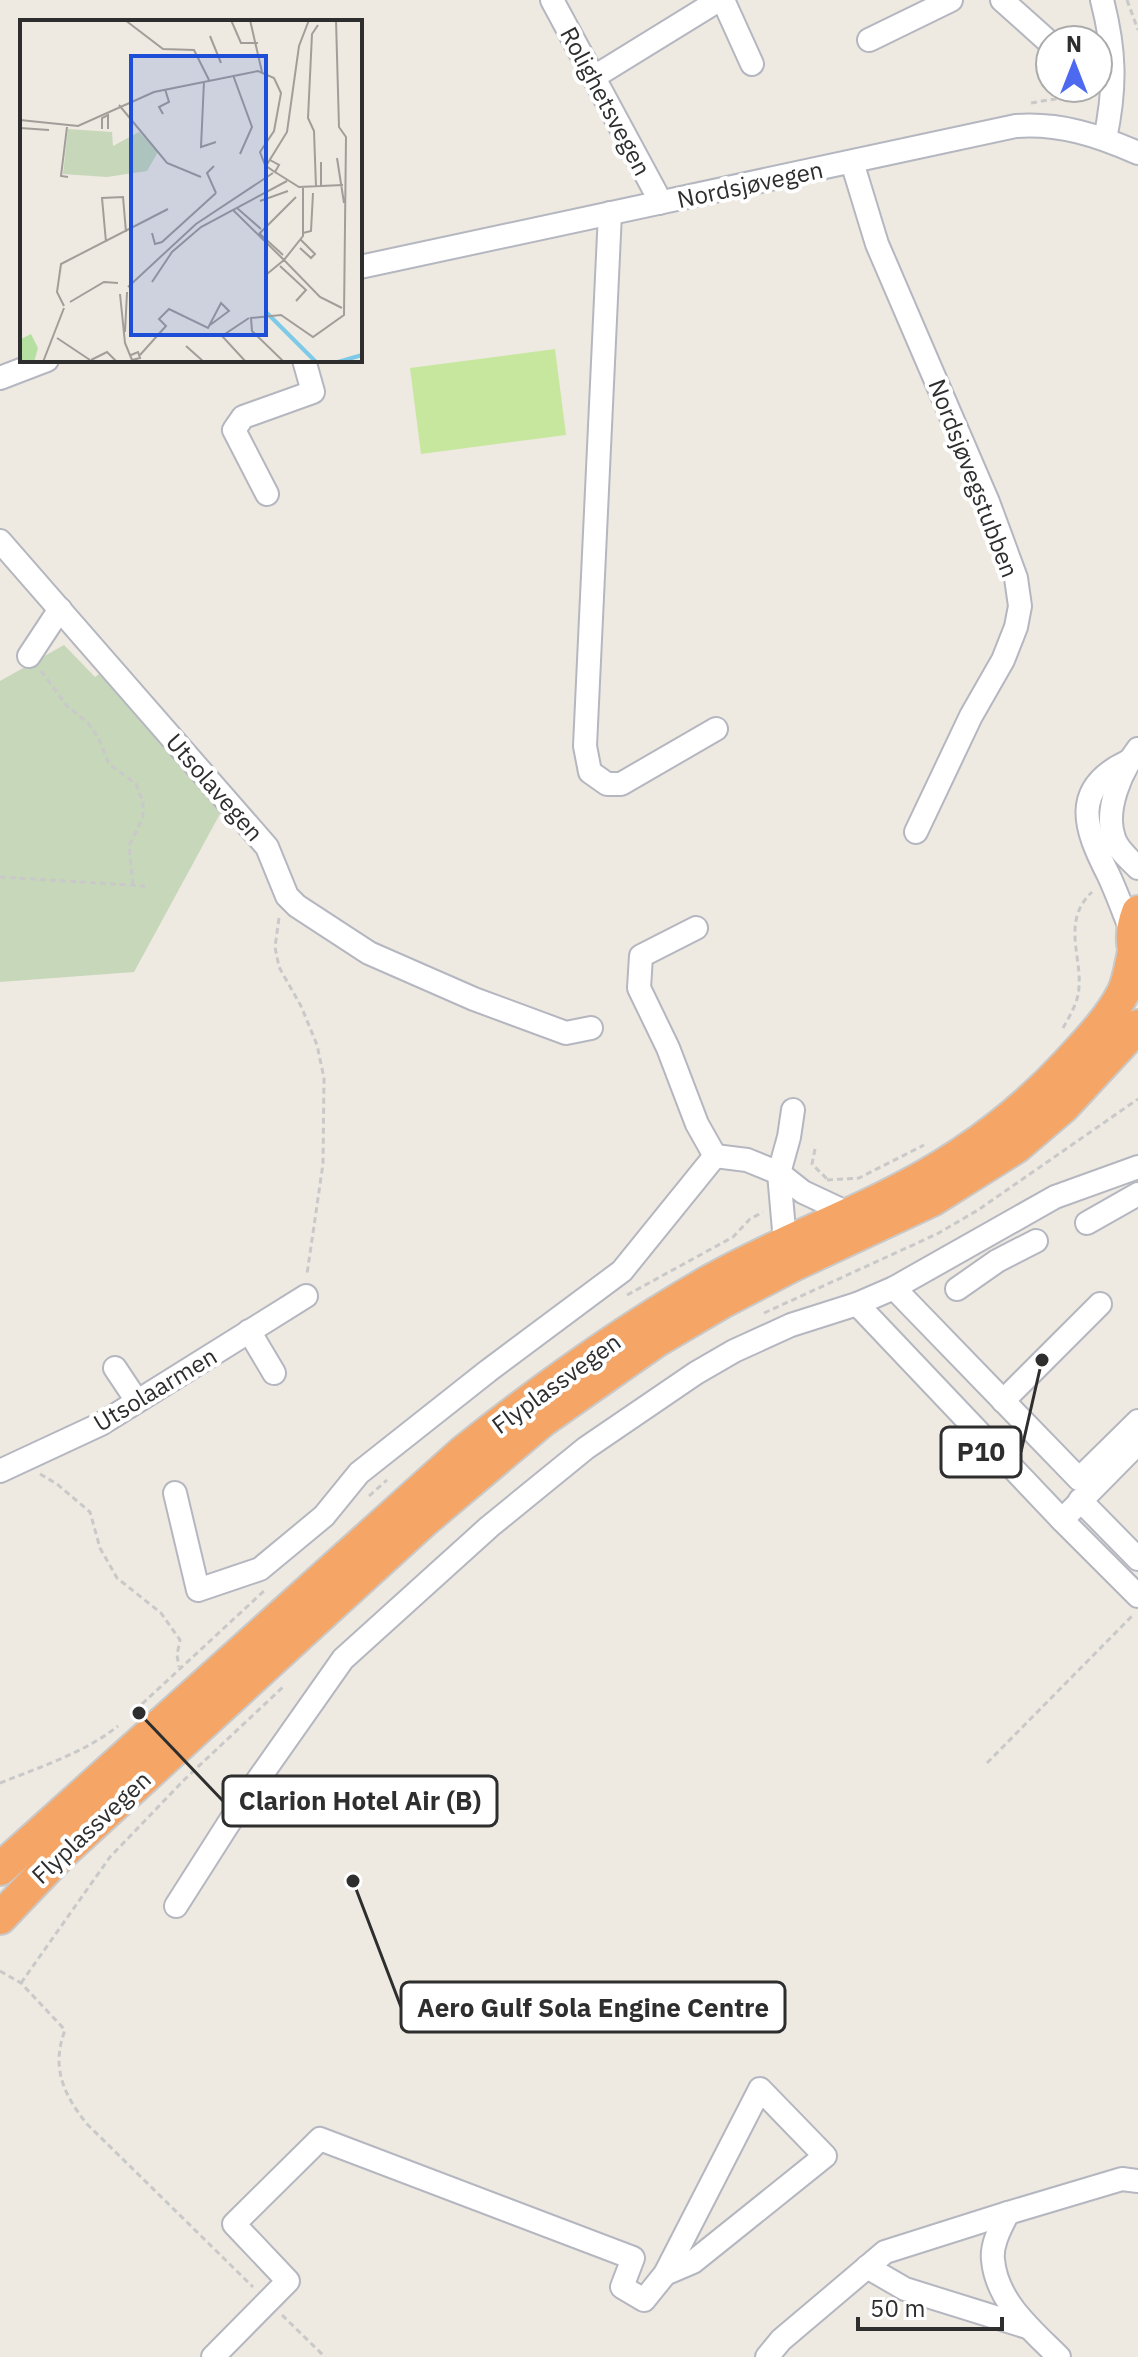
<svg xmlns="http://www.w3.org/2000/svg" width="1138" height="2357" font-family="'IBM Plex Sans',sans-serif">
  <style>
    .cemetery { fill: #c7d7ba }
    .pitch { fill: #c7e79f }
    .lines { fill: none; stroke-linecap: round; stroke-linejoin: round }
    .minor-casing { stroke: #b5b7c0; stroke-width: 26 }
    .highway-casing { stroke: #c9c9c9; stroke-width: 36 }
    .path { stroke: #c9c9c9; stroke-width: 3; stroke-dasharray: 6 4; stroke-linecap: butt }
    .minor { stroke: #fff; stroke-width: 22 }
    .highway { stroke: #f5a666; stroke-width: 32 }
    .labels { text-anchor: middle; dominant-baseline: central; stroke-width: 8; stroke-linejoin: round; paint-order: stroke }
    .street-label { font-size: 24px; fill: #2e2e2e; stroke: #fff }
    .inset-river { fill: none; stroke: #7ccae8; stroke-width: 4 }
    .inset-road { fill: none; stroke: #a19e99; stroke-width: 2 }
    .view { fill: #1d4ed8; fill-opacity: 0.15; stroke: #1d4ed8; stroke-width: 4 }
    .inset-edge { fill: none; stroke: #2e2e2e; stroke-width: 4 }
    .leader { fill: none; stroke: #2e2e2e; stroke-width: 3 }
    .callout-dot { fill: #2e2e2e; stroke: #fff; stroke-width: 3 }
    .callout { fill: #fff; stroke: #2e2e2e; stroke-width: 3 }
    .callout-label { font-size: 26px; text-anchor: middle; font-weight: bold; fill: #2e2e2e }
  </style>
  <rect width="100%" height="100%" fill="#eee9e1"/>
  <polygon class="cemetery" points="64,645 95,677 102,672 221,812 134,972 0,982 0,681"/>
  <polygon class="pitch" points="555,349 566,435 421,454 410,368"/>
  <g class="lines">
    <defs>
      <g id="minor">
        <polyline points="552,0 656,193 659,203"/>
        <polyline points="723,0 752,64"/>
        <polyline points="1002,0 1050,43"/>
        <path d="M 1102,0 C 1115,50 1116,87 1105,139"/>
        <polyline points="869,40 951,0"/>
        <polyline points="594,77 719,0"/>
        <polyline points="852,162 877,244 988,502 1016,578 1020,606 1016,627 1003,660 971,716 916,832"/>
        <polyline points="610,213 585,746 590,772 607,784 621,784 716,729"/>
        <path d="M 360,267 L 1016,126 C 1060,123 1097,135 1138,153"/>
        <polyline points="0,378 47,360"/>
        <polyline points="267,494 234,430 243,417 313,392 304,360"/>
        <polyline points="0,541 267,847 287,896 297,906 369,953 474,999 566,1033 591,1028"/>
        <polyline points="29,656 60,609"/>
        <path d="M 1138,749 C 1121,771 1104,810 1114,838 C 1117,849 1130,860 1138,868"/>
        <path d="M 1127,762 C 1070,789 1085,829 1108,874 C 1117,893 1124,913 1132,933"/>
        <polyline points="696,928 641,956 639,988 668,1048 697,1124 715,1156"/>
        <polyline points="715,1156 747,1160 779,1173 789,1137 793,1110"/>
        <polyline points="1087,1223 1138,1194"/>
        <polyline points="785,1242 779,1173 803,1192 850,1214"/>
        <polyline points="894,1288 1079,1479 1138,1421"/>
        <polyline points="957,1289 997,1261 1036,1241"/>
        <polyline points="857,1304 1062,1520 1138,1596"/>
        <polyline points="249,1331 274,1373"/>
        <polyline points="115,1368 137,1401"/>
        <polyline points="1003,1401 1100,1304"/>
        <polyline points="0,1471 101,1424 306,1296"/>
        <polyline points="175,1493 198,1590 260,1569 324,1516 359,1473 488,1371 622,1271 715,1156"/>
        <polyline points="1080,1500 1138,1559"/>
        <polyline points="1062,1520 1138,1443"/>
        <polyline points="176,1906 241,1804 343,1659 489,1527 586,1448 696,1373 734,1351 791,1325 857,1304 894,1288 1055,1197 1138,1167"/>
        <polyline points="867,2267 905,2289 1027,2327"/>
        <polyline points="213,2357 288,2281 234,2224 320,2139 633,2258 622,2287 644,2300 665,2274 760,2089 825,2156 693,2262 665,2274"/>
        <polyline points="767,2357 781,2340 885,2252 1008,2213"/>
        <path d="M 1059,2357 C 1032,2330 997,2302 993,2260 C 991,2244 1001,2227 1008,2213 L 1122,2179 L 1138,2181"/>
      </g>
      <g id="highway">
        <path d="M 1138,912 C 1132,928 1130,944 1138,959"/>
        <path d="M 0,1869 L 463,1452 C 542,1389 624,1330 712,1280 C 769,1248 829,1225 887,1196 C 955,1163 1016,1119 1067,1064 C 1087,1042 1109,1020 1123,993 C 1129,981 1131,965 1134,952"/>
        <polyline points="0,1918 61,1854 321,1615 425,1520 542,1421 656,1341 724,1301 791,1266 932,1200 1016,1147 1064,1106 1138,1026"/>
      </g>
    </defs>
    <use href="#minor" class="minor-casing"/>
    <use href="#highway" class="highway-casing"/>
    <g class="path">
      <polyline points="1127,0 1138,30"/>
      <polyline points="1061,88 1061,98"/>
      <polyline points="1031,103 1090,93"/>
      <polyline points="41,671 67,706 88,723 99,739 109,764 136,784 143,802 143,817 129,846 133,885"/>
      <polyline points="0,877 145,886"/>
      <polyline points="279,918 275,947 279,967 301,1006 317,1045 324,1078 323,1164 307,1274"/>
      <path d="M 1063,1028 C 1068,1019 1074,1009 1077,999 C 1087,963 1058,924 1092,892"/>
      <polyline points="815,1149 812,1164 827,1179"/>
      <polyline points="827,1180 859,1178 924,1145"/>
      <polyline points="627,1295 733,1237 750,1219 763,1212"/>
      <polyline points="764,1313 937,1234 978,1210 1138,1099"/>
      <polyline points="40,1474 57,1484 90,1512 100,1548 117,1578 161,1613 180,1640 177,1655 179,1667"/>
      <polyline points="369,1496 387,1480"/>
      <polyline points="142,1704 265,1590"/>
      <polyline points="987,1763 1133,1615"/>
      <path d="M 0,1783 C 40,1767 84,1753 118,1726"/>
      <path d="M 0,1971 L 21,1983 L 65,2030 C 51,2067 63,2094 87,2124 L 253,2287"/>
      <polyline points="21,1983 110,1857 184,1780 283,1687"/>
      <polyline points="282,2315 325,2357"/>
    </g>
    <use href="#minor" class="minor"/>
    <use href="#highway" class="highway"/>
  </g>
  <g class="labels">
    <g class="street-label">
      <text transform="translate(606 101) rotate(62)">Rolighetsvegen</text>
      <text transform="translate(750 184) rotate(-12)">Nordsjøvegen</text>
      <text transform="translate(974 478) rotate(69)">Nordsjøvegstubben</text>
      <text transform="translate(215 787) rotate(49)">Utsolavegen</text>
      <text transform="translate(556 1383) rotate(-36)">Flyplassvegen</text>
      <text transform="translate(155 1389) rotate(-31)">Utsolaarmen</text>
      <text transform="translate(91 1827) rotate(-43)">Flyplassvegen</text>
    </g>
  </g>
  <g transform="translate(20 20)">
    <rect width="342" height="342" fill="#eee9e1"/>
    <path d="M 11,314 L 18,328 L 14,342 L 1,342 L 1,319 Z" fill="#b6e0a2"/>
    <path d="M 48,109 L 92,112 L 93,126 L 119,112 L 138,132 L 127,151 L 87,157 L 43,154 Z" fill="#c7d7ba"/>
    <path class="inset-river" d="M 247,293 L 296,342M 318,342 L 342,335"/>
    <path class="inset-road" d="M 105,0 L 143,29 L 174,30 L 189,60M 211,0 L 221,23 L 238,23M 230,0 L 242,52M 190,16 L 201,43M 213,55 L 232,107 L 220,134M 184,61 L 181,127 L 196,122M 99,85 L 147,143 L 181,157M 143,94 L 139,87 L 149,82 L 145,69M 0,100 L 58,106 L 134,72 L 238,51 L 254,58 L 261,73 L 254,111 L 240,132 L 245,145M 47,107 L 41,156 L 48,157M 0,108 L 29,110M 82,109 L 82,98 L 88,95 L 88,109M 317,138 L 324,183M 250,140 L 259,145 L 255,152 L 246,146 L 267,112 L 279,26 L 289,0M 194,146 L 187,153 L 196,173M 255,152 L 279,167 L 323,165M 296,167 L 294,111 L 288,98 L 292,14 L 298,5M 301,167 L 301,142M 283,168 L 283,216 L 264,240 L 300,277 L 322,288M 240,181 L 268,171M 217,188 L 241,209M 213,190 L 264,240 L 247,254M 132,213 L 135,224 L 142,222 L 196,173M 239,213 L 263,235M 283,213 L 291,211 L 293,173M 239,214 L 276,177M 86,222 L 82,178 L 103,177 L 106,212M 280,228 L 291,238 L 295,234 L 281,220M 260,246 L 286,270 L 276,281M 132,262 L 152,232 L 181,207 L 267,161M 108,267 L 176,204 L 253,153M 100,274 L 105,323 L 112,340 L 120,338 L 118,332 L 111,335M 50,282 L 84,262 L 98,263M 44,286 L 37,272 L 41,244 L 148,189M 105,312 L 107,272M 37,318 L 70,340M 166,326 L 184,342M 120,335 L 146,306 L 139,299 L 149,289 L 188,308 L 201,283 L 209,291 L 190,305M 71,340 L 87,332 L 97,342M 23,342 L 44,288M 226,342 L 202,316 L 229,298M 264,342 L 232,311 L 231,298 L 261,295 L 293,317 L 324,295 L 326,117 L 319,107 L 316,0"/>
    <path class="view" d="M 111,36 L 246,36 L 246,315 L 111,315 Z"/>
    <rect width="342" height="342" class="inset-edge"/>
  </g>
  <path class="leader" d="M1042 1360L1021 1452M139 1713L223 1801M353 1881L401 2007"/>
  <g class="callout-dot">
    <circle cx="1042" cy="1360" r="8"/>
    <circle cx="139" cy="1713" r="8"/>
    <circle cx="353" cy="1881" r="8"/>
  </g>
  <g class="callout">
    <rect x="941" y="1427" width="80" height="50" rx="8"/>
    <rect x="223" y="1776" width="274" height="50" rx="8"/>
    <rect x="401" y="1982" width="384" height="50" rx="8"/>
  </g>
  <g class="callout-label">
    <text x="981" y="1461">P10</text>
    <text x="360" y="1810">Clarion Hotel Air (B)</text>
    <text x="593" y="2017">Aero Gulf Sola Engine Centre</text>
  </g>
  <g transform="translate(1074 64)"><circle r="38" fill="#ffffff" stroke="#ababab" stroke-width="2"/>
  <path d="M0-6L14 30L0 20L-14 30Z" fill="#4d69ef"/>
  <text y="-12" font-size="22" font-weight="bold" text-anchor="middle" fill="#2e2e2e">N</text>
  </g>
  <path d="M858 2317v12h144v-12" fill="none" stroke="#2e2e2e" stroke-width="4"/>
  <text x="870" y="2317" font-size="24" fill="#2e2e2e" stroke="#ffffff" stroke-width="6" paint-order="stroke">50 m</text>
</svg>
